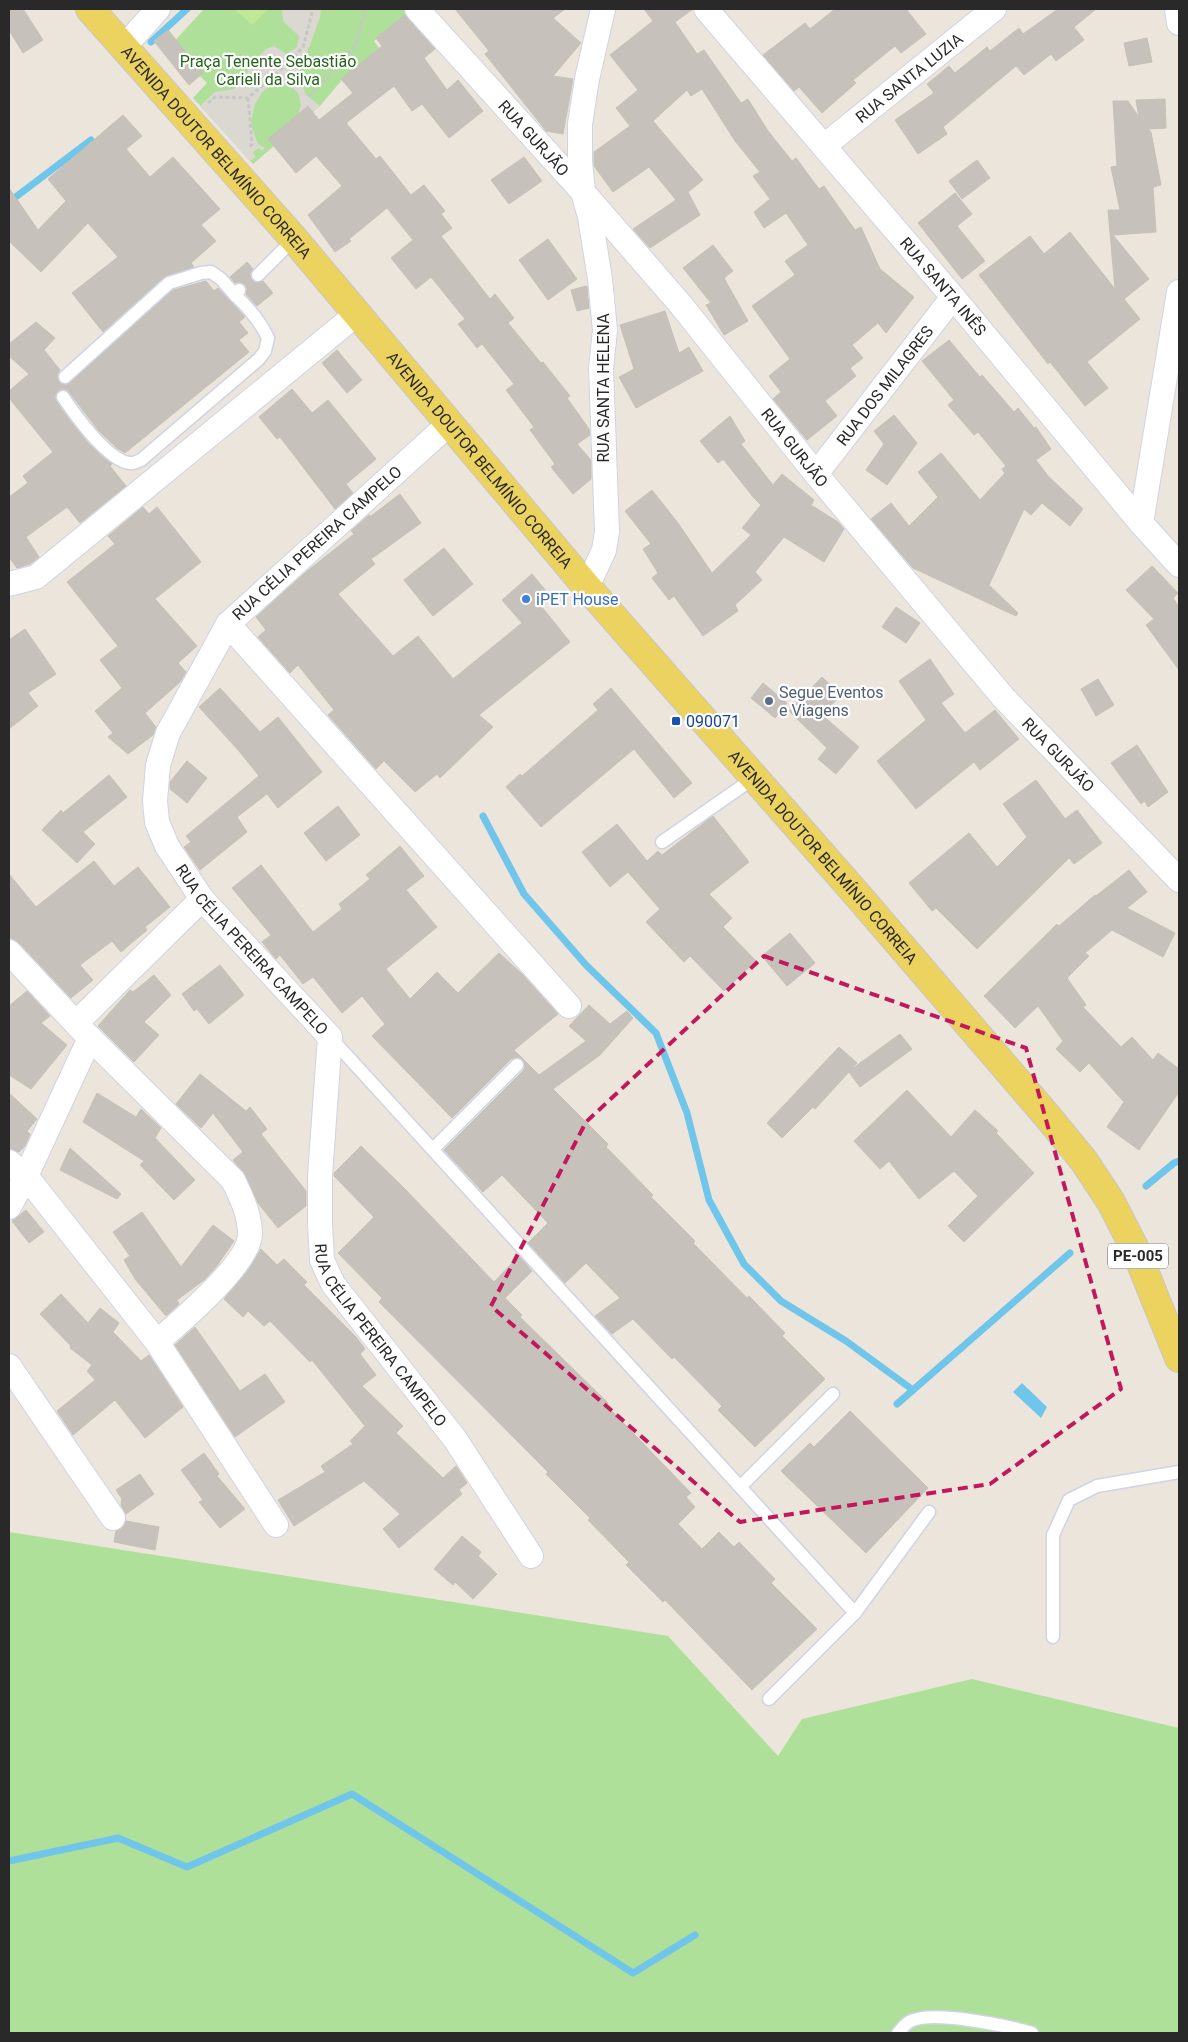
<svg xmlns="http://www.w3.org/2000/svg" width="1188" height="2042" font-family="Roboto,sans-serif">
  <style>
    .green { fill: #aee099 }
    .pitch { fill: #c1e895 }
    .plaza { fill: #dbd8d2 }
    .water { fill: #70c5eb }
    .lines { fill: none; stroke-linecap: round; stroke-linejoin: round }
    .stream { stroke: #70c5eb; stroke-width: 7 }
    .building { fill: #c6c2bb; stroke: #c6c1b5 }
    .service-casing { stroke: #d0d3e2; stroke-width: 15 }
    .minor-casing { stroke: #d0d3e2; stroke-width: 26 }
    .primary-casing { stroke: #c7c7c7; stroke-width: 30 }
    .path { stroke: #c7c7c7; stroke-width: 3; stroke-dasharray: 4 2.5; stroke-linecap: butt }
    .service { stroke: #fff; stroke-width: 12 }
    .minor { stroke: #fff; stroke-width: 24 }
    .primary { stroke: #ecd25f; stroke-width: 28 }
    .marked { fill: none; stroke: #c2185b; stroke-width: 4; stroke-dasharray: 10 6; stroke-linejoin: round }
    .shop-dot { fill: #3f7fe0; stroke: #fff; stroke-width: 2 }
    .service-dot { fill: #5c6f8a; stroke: #fff; stroke-width: 2 }
    .transit-dot { fill: #1a4fb4; stroke: #fff; stroke-width: 2 }
    .labels { text-anchor: middle; dominant-baseline: central; stroke-width: 4.5; stroke-linejoin: round; paint-order: stroke }
    .shield { fill: #fff; stroke: #696969; stroke-width: 1 }
    .shield-label { font-size: 15px; font-weight: bold; fill: #292929 }
    .park-label { font-size: 16px; fill: #27641c; stroke: #fff }
    .street-label { font-size: 16px; fill: #292929; stroke: #fff }
    .shop-label { font-size: 16px; fill: #366cbe; stroke: #fff; text-anchor: start }
    .service-label { font-size: 16px; fill: #4e5e75; stroke: #fff; text-anchor: start }
    .transit-label { font-size: 16px; fill: #164399; stroke: #fff; text-anchor: start }
  </style>
  <rect width="100%" height="100%" fill="#ebe5db"/>
  <g class="green">
    <polygon points="204,9 405,9 409,12 374,41 379,48 341,81 320,106 253,164 193,98 207,83 170,46"/>
    <polygon points="9,1532 668,1636 778,1756 802,1719 972,1679 1179,1728 1179,2033 9,2033"/>
  </g>
  <polygon class="pitch" points="235,9 268,9 252,25"/>
  <polygon class="plaza" points="282,9 321,9 320,17 310,45 301,64 299,77 306,95 320,106 294,128 301,105 298,93 290,85 275,83 263,91 255,104 251,121 253,131 258,144 265,148 262,151 259,148 253,152 256,157 250,161 200,106 215,92 234,89 245,81 250,65 266,49 274,46 286,54 297,47 299,36 283,21"/>
  <polygon class="water" points="1022,1383 1047,1407 1041,1418 1013,1392"/>
  <g class="lines">
    <g class="stream">
      <polyline points="151,42 187,9"/>
      <polyline points="9,202 91,140"/>
      <polyline points="483,816 524,894 586,965 656,1033 687,1113 709,1200 744,1264 781,1301 846,1341 913,1390"/>
      <polyline points="1146,1186 1174,1163 1179,1161"/>
      <polyline points="897,1404 1070,1253"/>
      <polyline points="9,1861 118,1838 187,1867 352,1794 633,1973 695,1935"/>
    </g>
  </g>
  <g class="building">
    <polygon points="9,9 23,9 43,40 23,53 9,30"/>
    <polygon points="455,9 565,9 553,18 581,43 553,76 573,79 563,134 546,131 543,127 485,54 489,51"/>
    <polygon points="644,9 693,9 675,22 697,54 704,50 741,103 748,99 768,131 792,161 796,158 819,189 824,186 855,230 861,227 880,269 914,297 886,333 878,323 852,345 863,358 850,368 856,376 825,401 837,416 807,440 773,399 781,392 769,376 790,359 752,306 795,275 785,261 808,245 786,213 764,228 754,212 770,199 753,176 760,172 735,141 702,89 691,96 687,90 653,121 703,180 688,192 700,215 650,248 633,229 676,200 649,167 613,192 594,166 594,152 630,126 616,108 638,90 610,55 653,21"/>
    <polygon points="835,9 906,9 926,34 901,53 895,46 853,80 856,83 822,113 799,87 794,91 763,55 805,23 810,29"/>
    <polygon points="1058,9 1096,9 1074,27 1084,40 1056,61 1051,54 1024,75 1016,66 943,127 947,134 918,154 895,120 934,93 927,84 949,66 955,73 987,47 990,51 1019,28 1023,34"/>
    <polygon points="405,15 435,49 424,58 447,90 458,80 483,111 449,138 422,104 412,111 394,86 346,123 376,159 380,156 411,195 424,185 445,211 441,214 452,228 441,236 490,299 495,294 514,318 508,323 541,363 543,362 570,396 567,398 589,429 590,435 577,444 591,460 591,479 573,494 551,467 555,464 530,430 534,427 506,390 514,384 482,344 477,348 458,324 465,319 431,277 416,289 391,258 413,240 387,208 349,239 351,241 335,252 308,215 342,186 316,156 296,173 268,139 308,106 319,120 353,93 341,79 382,46 376,38"/>
    <polygon points="168,30 203,73 189,85 154,41"/>
    <polygon points="1147,38 1152,62 1129,66 1124,43"/>
    <polygon points="1165,99 1166,128 1148,129 1151,132 1161,185 1153,187 1156,232 1113,235 1149,279 1124,299 1140,319 1087,362 1108,388 1085,406 1050,362 1048,364 979,275 1030,236 1044,254 1070,232 1115,289 1108,210 1120,210 1111,167 1117,166 1113,101 1128,101 1139,117 1136,100"/>
    <polygon points="123,115 142,136 126,149 150,177 173,157 220,209 201,225 216,241 191,263 194,267 164,277 103,332 72,293 118,257 88,223 41,272 9,241 9,188 38,230 66,201 48,179"/>
    <polygon points="524,157 542,181 509,204 491,180"/>
    <polygon points="977,160 990,178 962,199 949,181"/>
    <polygon points="955,193 972,214 957,226 985,261 962,279 918,223"/>
    <polygon points="548,239 577,279 548,300 519,260"/>
    <polygon points="713,245 733,271 724,278 748,321 724,335 706,305 711,303 683,268"/>
    <polygon points="247,262 253,269 250,273 252,280 256,283 263,281 273,293 257,306 246,294 247,288 244,284 240,282 235,283 230,277"/>
    <polygon points="206,281 214,291 218,288 245,317 239,322 248,333 239,340 249,352 125,453 117,448 99,431 69,392 63,389 58,391 55,398 62,410 87,442 112,464 110,466 126,486 80,523 67,507 26,537 39,557 30,564 17,568 9,557 9,497 28,483 23,476 53,452 9,398 9,391 29,374 9,356 9,344 36,322 55,338 44,350 60,370 57,375 59,382 67,385 173,290"/>
    <polygon points="587,286 589,308 577,311 571,290"/>
    <polygon points="665,311 679,353 689,347 703,371 636,408 619,377 634,369 620,325"/>
    <polygon points="949,340 980,377 982,375 1014,412 1018,408 1034,428 1036,427 1051,449 1036,460 1048,476 1083,509 1070,526 1042,503 1031,515 1024,509 989,585 1018,613 1016,616 913,568 871,519 891,503 909,526 938,497 918,472 941,453 980,500 1005,473 1002,469 1006,466 978,432 974,435 948,405 954,400 922,361"/>
    <polygon points="337,350 362,380 347,393 322,363"/>
    <polygon points="292,389 312,413 328,400 376,459 346,484 353,493 335,509 280,437 277,439 259,417"/>
    <polygon points="894,415 917,443 887,485 866,470 884,444 874,431"/>
    <polygon points="730,416 745,441 741,444 773,485 782,474 814,500 811,505 838,522 844,529 824,562 784,537 755,572 762,580 735,605 738,611 703,636 674,596 669,600 652,578 658,573 643,549 651,544 625,511 652,490 678,523 712,573 751,535 742,528 761,505 754,498 723,459 718,463 700,441"/>
    <polygon points="400,494 421,523 371,559 375,564 338,594 393,656 418,636 453,679 522,623 502,600 532,574 551,597 541,606 570,642 479,715 493,727 440,778 437,774 415,792 384,761 376,769 328,715 334,710 298,665 290,673 258,637 266,630 256,617 306,572 354,534 351,531 369,515 371,516"/>
    <polygon points="143,507 149,514 157,507 201,562 155,599 197,646 178,663 186,672 180,682 145,713 156,727 153,735 128,754 108,737 113,733 95,711 122,688 100,660 118,646 67,582 115,544 108,536"/>
    <polygon points="444,548 473,584 433,616 404,580"/>
    <polygon points="1152,566 1178,593 1173,598 1179,607 1179,670 1146,625 1154,619 1126,590"/>
    <polygon points="896,607 920,623 906,643 882,627"/>
    <polygon points="25,629 56,674 28,693 38,706 9,729 9,640"/>
    <polygon points="930,659 954,694 941,703 965,733 995,710 1019,739 980,770 974,762 916,809 877,761 926,720 899,681"/>
    <polygon points="822,677 841,695 822,715 859,747 836,774 818,759 827,748 789,711"/>
    <polygon points="1098,679 1114,705 1096,716 1081,689"/>
    <polygon points="763,683 787,703 775,718 751,698"/>
    <polygon points="220,688 260,732 278,717 322,772 278,808 267,794 237,817 247,832 200,870 184,847 191,842 186,836 259,776 239,751 199,707"/>
    <polygon points="611,688 692,783 674,798 634,749 541,827 506,787 520,774 522,776 598,710 593,704"/>
    <polygon points="1137,745 1168,792 1148,807 1145,801 1141,804 1111,763"/>
    <polygon points="187,761 207,778 187,803 170,789 170,782"/>
    <polygon points="109,775 127,797 83,832 95,844 77,863 42,830 61,810 63,813"/>
    <polygon points="1036,780 1065,819 1077,810 1102,843 1074,864 1069,858 977,949 936,908 932,911 909,883 969,833 997,867 1027,837 1003,804"/>
    <polygon points="338,806 360,835 326,861 304,833"/>
    <polygon points="713,816 749,862 709,894 732,918 723,927 756,961 724,991 690,956 684,962 646,922 660,909 628,872 610,887 582,852 617,824 647,861 658,851 662,855"/>
    <polygon points="400,846 424,876 406,890 437,927 386,969 410,999 437,972 458,993 499,953 522,974 558,1014 514,1050 539,1075 586,1041 569,1026 589,1005 610,1024 627,1011 633,1018 600,1055 553,1089 608,1144 606,1147 653,1195 651,1197 695,1241 693,1243 747,1298 749,1296 785,1333 782,1336 825,1379 755,1447 718,1410 722,1406 674,1357 672,1359 633,1319 612,1334 595,1316 620,1298 586,1263 565,1283 528,1243 548,1223 502,1175 483,1192 444,1150 523,1071 525,1067 523,1060 519,1057 511,1059 452,1118 372,1036 385,1024 362,996 342,1013 313,977 303,984 280,955 276,959 262,942 271,935 232,888 261,865 313,932 342,909 339,904 370,879 366,875"/>
    <polygon points="94,861 114,886 138,867 170,907 145,927 147,930 121,952 112,941 80,965 93,980 71,998 19,943 9,937 9,874 36,907"/>
    <polygon points="1129,870 1147,892 1127,908 1175,933 1163,957 1112,930 1085,953 1089,956 1067,978 1086,1005 1083,1007 1121,1047 1132,1037 1153,1060 1158,1053 1179,1069 1179,1092 1139,1150 1107,1127 1124,1102 1089,1063 1080,1072 1056,1049 1063,1041 1038,1006 1015,1028 984,996 1057,924 1059,926 1095,895 1096,896"/>
    <polygon points="790,933 815,963 787,986 762,956"/>
    <polygon points="220,965 244,995 209,1024 197,1009 194,1011 182,994"/>
    <polygon points="154,975 171,995 144,1022 159,1035 134,1062 98,1026 130,990 133,992"/>
    <polygon points="27,991 50,1016 41,1023 67,1045 31,1089 9,1075 9,1006"/>
    <polygon points="900,1034 912,1049 860,1087 849,1072 815,1109 813,1107 782,1138 767,1123 839,1047 857,1063 849,1071"/>
    <polygon points="200,1074 246,1111 250,1107 267,1129 261,1134 306,1191 306,1206 278,1228 258,1203 245,1174 233,1160 243,1152 213,1113 201,1128 176,1104"/>
    <polygon points="907,1090 951,1137 975,1110 998,1131 996,1133 1034,1173 964,1242 948,1226 978,1196 954,1171 919,1199 889,1161 880,1169 854,1141"/>
    <polygon points="9,1093 37,1119 27,1131 30,1134 25,1146 19,1152 9,1149"/>
    <polygon points="97,1093 136,1117 141,1109 161,1128 155,1138 195,1180 174,1200 140,1165 144,1161 83,1122"/>
    <polygon points="361,1146 405,1189 494,1282 519,1256 532,1271 505,1298 522,1315 520,1317 608,1403 606,1405 691,1493 686,1497 695,1507 678,1524 702,1549 719,1532 734,1547 739,1542 775,1579 771,1583 817,1629 752,1690 665,1600 663,1602 626,1565 629,1562 588,1520 590,1518 546,1474 548,1472 379,1302 382,1298 338,1253 374,1217 334,1176 334,1173"/>
    <polygon points="70,1148 121,1194 117,1199 60,1170"/>
    <polygon points="26,1210 44,1232 29,1243 12,1221"/>
    <polygon points="142,1212 181,1267 213,1225 234,1241 216,1267 204,1280 177,1300 179,1304 166,1316 135,1279 124,1260 130,1256 113,1232"/>
    <polygon points="261,1249 277,1265 284,1259 307,1282 304,1285 356,1337 365,1349 360,1354 376,1375 362,1386 403,1426 396,1433 443,1478 456,1466 467,1483 459,1490 462,1494 399,1548 383,1529 400,1514 364,1481 294,1526 278,1500 325,1472 321,1466 353,1444 350,1441 365,1426 312,1360 310,1362 270,1321 264,1326 248,1311 243,1317 224,1299 249,1269"/>
    <polygon points="61,1294 88,1323 100,1308 119,1323 113,1332 141,1361 149,1355 183,1407 145,1438 115,1400 73,1435 57,1411 95,1380 87,1371 92,1365 70,1348 71,1346 40,1314"/>
    <polygon points="195,1327 240,1391 265,1374 285,1402 235,1437 175,1345"/>
    <polygon points="850,1411 928,1488 866,1553 781,1471 810,1443 814,1447"/>
    <polygon points="204,1453 219,1474 217,1476 245,1509 220,1528 199,1502 203,1500 181,1470"/>
    <polygon points="140,1474 154,1494 126,1514 121,1505 122,1499 116,1490"/>
    <polygon points="126,1521 159,1527 155,1550 114,1542 116,1531 121,1529"/>
    <polygon points="462,1536 481,1552 478,1556 497,1574 473,1599 455,1582 453,1585 434,1569"/>
  </g>
  <g class="lines">
    <defs>
      <g id="service">
        <polyline points="258,275 294,239"/>
        <polyline points="65,377 169,283 201,273 211,272 221,279 235,295 239,290"/>
        <path d="M 63,397 C 75,415 108,461 130,463 C 134,464 138,461 141,460 L 259,359 L 265,351 L 268,338 C 260,321 249,308 235,295"/>
        <polyline points="662,842 754,778"/>
        <polyline points="330,1037 855,1613"/>
        <polyline points="433,1149 517,1065"/>
        <polyline points="740,1487 833,1394"/>
        <polyline points="1053,1637 1053,1535 1069,1500 1097,1486 1179,1472"/>
        <polyline points="769,1699 855,1613 929,1512"/>
        <path d="M 898,2033 C 901,2030 905,2024 909,2022 C 930,2009 1008,2026 1032,2033"/>
      </g>
      <g id="minor">
        <path id="s1" d="M 417,9 L 583,192 L 681,305 L 816,474 L 1003,697 L 1179,880"/>
        <path id="s2" d="M 706,9 L 953,297 L 1141,523 L 1179,565"/>
        <polyline points="1177,9 1179,23"/>
        <polyline points="124,47 158,9"/>
        <path id="s3" d="M 824,146 L 994,9"/>
        <path id="s4" d="M 450,423 L 228,624 L 168,733 L 158,765 L 155,801 L 157,822 L 167,846 L 202,899 L 330,1037 L 320,1175 L 320,1225 L 322,1260 L 333,1284 L 455,1439 L 531,1556"/>
        <path id="s5" d="M 816,474 L 953,297"/>
        <polyline points="1141,523 1179,292"/>
        <polyline points="9,584 36,577 358,313"/>
        <polyline points="587,587 604,550 607,532 601,368 605,330 600,279 590,217 583,192 580,161 580,124 587,79 603,9"/>
        <polyline points="228,624 569,1006"/>
        <path d="M 9,952 L 84,1032 L 233,1180 C 241,1197 250,1214 250,1234 C 250,1263 179,1323 157,1342 L 276,1525"/>
        <polyline points="76,1023 202,899"/>
        <polyline points="9,1162 26,1176 157,1342"/>
        <polyline points="9,1207 26,1176 90,1038"/>
        <polyline points="9,1366 113,1518"/>
      </g>
      <g id="primary">
        <path id="s6" d="M 90,9 L 294,239 L 587,587 L 860,898 L 1048,1117 L 1084,1161 L 1111,1202 L 1136,1251 L 1179,1358"/>
      </g>
    </defs>
    <use href="#service" class="service-casing"/>
    <use href="#minor" class="minor-casing"/>
    <use href="#primary" class="primary-casing"/>
    <g class="path">
      <polyline points="309,97 355,46 366,9"/>
      <polyline points="248,98 252,144 249,148"/>
      <polyline points="208,103 215,97 248,98 284,67 303,47 313,9"/>
    </g>
    <use href="#service" class="service"/>
    <use href="#minor" class="minor"/>
    <use href="#primary" class="primary"/>
  </g>
  <path class="marked" d="M 764,956 L 1026,1048 L 1121,1389 L 990,1484 L 740,1522 L 491,1306 L 586,1122 Z"/>
  <circle class="shop-dot" cx="526" cy="599" r="5"/>
  <circle class="service-dot" cx="769" cy="701" r="5"/>
  <rect class="transit-dot" x="671" y="716" width="10" height="10" rx="2.5"/>
  <g class="labels">
    <rect class="shield" x="1108" y="1243.5" width="60" height="25" rx="4"/>
    <g class="shield-label">
      <text x="1138" y="1256">PE-005</text>
    </g>
    <g class="park-label">
      <text x="268" y="61">Praça Tenente Sebastião<tspan x="268" dy="18">Carieli da Silva</tspan></text>
    </g>
    <g class="street-label">
      <text stroke="none"><textPath href="#s3" startOffset="109">RUA SANTA LUZIA</textPath></text>
      <text stroke="none"><textPath href="#s1" startOffset="174">RUA GURJÃO</textPath></text>
      <text stroke="none"><textPath href="#s6" startOffset="191">AVENIDA DOUTOR BELMÍNIO CORREIA</textPath></text>
      <text stroke="none"><textPath href="#s2" startOffset="365">RUA SANTA INÊS</textPath></text>
      <text stroke="none"><textPath href="#s5" startOffset="112">RUA DOS MILAGRES</textPath></text>
      <text transform="translate(603 388) rotate(-90)">RUA SANTA HELENA</text>
      <text stroke="none"><textPath href="#s1" startOffset="579">RUA GURJÃO</textPath></text>
      <text stroke="none"><textPath href="#s6" startOffset="596">AVENIDA DOUTOR BELMÍNIO CORREIA</textPath></text>
      <text transform="translate(317 543) rotate(-42)">RUA CÉLIA PEREIRA CAMPELO</text>
      <text stroke="none"><textPath href="#s1" startOffset="984">RUA GURJÃO</textPath></text>
      <text stroke="none"><textPath href="#s6" startOffset="1121">AVENIDA DOUTOR BELMÍNIO CORREIA</textPath></text>
      <text stroke="none"><textPath href="#s4" startOffset="675">RUA CÉLIA PEREIRA CAMPELO</textPath></text>
      <text stroke="none"><textPath href="#s4" startOffset="1110">RUA CÉLIA PEREIRA CAMPELO</textPath></text>
    </g>
    <g class="shop-label">
      <text x="536" y="599">iPET House</text>
    </g>
    <g class="service-label">
      <text x="779" y="692">Segue Eventos<tspan x="779" dy="18">e Viagens</tspan></text>
    </g>
    <g class="transit-label">
      <text x="686" y="721">090071</text>
    </g>
  </g>
  <rect width="1188" height="2042" fill="none" stroke="#292929" stroke-width="20"/>
</svg>
